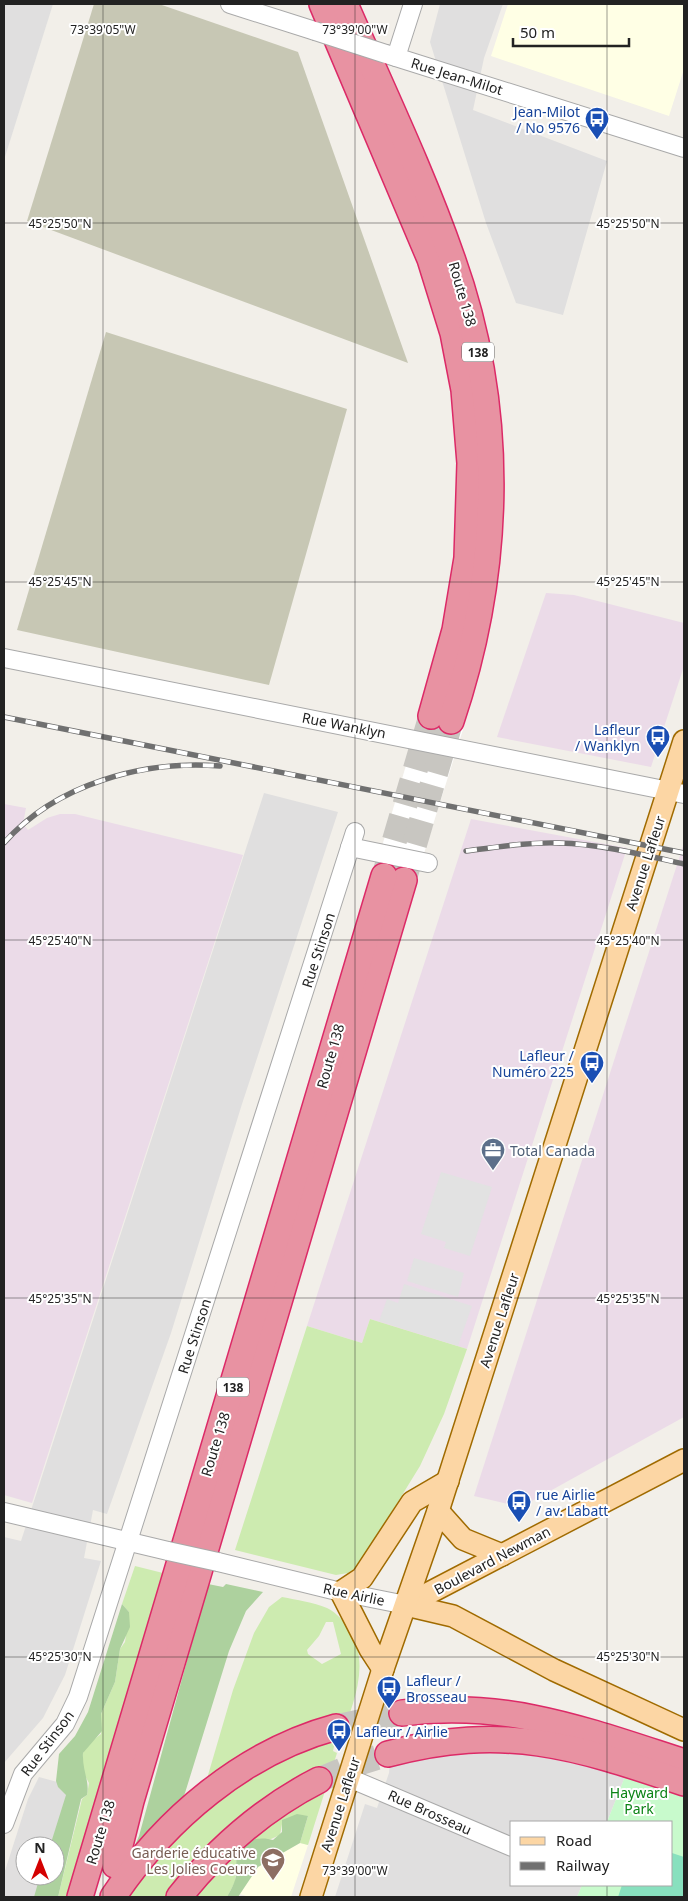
<svg xmlns="http://www.w3.org/2000/svg" width="688" height="1901" font-family="'Noto Sans',sans-serif">
  <style>
    .residential { fill: #e0dfdf; fill-rule: evenodd }
    .industrial { fill: #ebdbe8 }
    .education { fill: #ffffe5 }
    .construction { fill: #c7c7b4 }
    .grass { fill: #cdebb0; fill-rule: evenodd }
    .forest { fill: #add19e }
    .park { fill: #c8facc }
    .pitch { fill: #88e0be }
    .parking { fill: #e2e2e2 }
    .pier { fill: #fff }
    .lines { fill: none; stroke-linecap: round; stroke-linejoin: round }
    .highway-tunnel { stroke: #c8c6c1; stroke-width: 25; stroke-dasharray: 25 12; stroke-linecap: butt }
    .minor-casing { stroke: #a9a9a9; stroke-width: 20 }
    .major-casing { stroke: #a06b00; stroke-width: 24 }
    .highway-casing { stroke: #dc2a67; stroke-width: 28 }
    .minor { stroke: #fff; stroke-width: 18 }
    .major { stroke: #fcd6a4; stroke-width: 21 }
    .highway { stroke: #e892a2; stroke-width: 25 }
    .rail-casing { stroke: #707070; stroke-width: 5.5 }
    .rail { stroke: #fff; stroke-width: 4; stroke-dasharray: 11; stroke-linecap: butt }
    .minor-bridge-casing { stroke: #a9a9a9; stroke-width: 20; stroke-linecap: butt }
    .minor-bridge { stroke: #fff; stroke-width: 18 }
    .ticks { fill: none; stroke: #222; stroke-width: 1; stroke-opacity: 0.45 }
    .labels { text-anchor: middle; dominant-baseline: central; stroke-width: 4; stroke-linejoin: round; paint-order: stroke }
    .shield { fill: #fff; stroke: #646464; stroke-width: 1 }
    .shield-label { font-size: 12px; font-weight: bold; fill: #222 }
    .street-label { font-size: 14px; fill: #222; stroke: #fff }
    .transit-label { font-size: 14px; fill: #164399; stroke: #fff; text-anchor: end }
    .service-label { font-size: 14px; fill: #4e5e75; stroke: #fff; text-anchor: start }
    .park-label { font-size: 14px; fill: #0c8416; stroke: #fff }
    .education-label { font-size: 14px; fill: #785e54; stroke: #fff; text-anchor: end }
    .ticks-label { font-size: 12px; text-anchor: middle; fill: #222; stroke: #fff; stroke-width: 4; stroke-linejoin: round; paint-order: stroke }
  </style>
  <rect width="100%" height="100%" fill="#f2efe9"/>
  <g class="residential">
    <polygon points="4,4 53,4 4,160"/>
    <polygon points="440,4 503,4 484,58 473,110 607,161 563,315 516,303 486,223 430,42"/>
    <polygon points="264,793 338,812 242,1104 171,1333 107,1514 93,1510 84,1558 101,1561 65,1675 43,1718 4,1763 4,1537 21,1541"/>
    <polygon points="491,1747 626,1774 607,1822 512,1822 512,1885 582,1885 577,1897 335,1897 365,1804 377,1808 389,1773 390,1761"/>
    <path d="M 39,1777 L 72,1786 L 82,1795 L 58,1897 L 4,1897 L 4,1874 L 28,1799 ZM 25,1846 L 55,1846 L 55,1876 L 25,1876 Z"/>
  </g>
  <g class="industrial">
    <polygon points="546,593 574,595 684,623 684,666 651,767 497,737"/>
    <polygon points="4,804 26,808 23,824 28,830 47,818 60,814 75,814 243,855 32,1503 4,1495"/>
    <polygon points="471,819 627,848 467,1349 370,1319 362,1343 307,1326"/>
    <polygon points="684,843 684,1417 521,1507 474,1496"/>
  </g>
  <g class="education">
    <polygon points="508,4 684,4 684,69 669,116 491,56"/>
    <polygon points="300,1843 308,1845 291,1897 249,1897 240,1894 258,1867"/>
  </g>
  <g class="construction">
    <polygon points="94,4 159,4 298,52 408,363 27,221"/>
    <polygon points="106,332 347,409 269,685 17,630"/>
  </g>
  <g class="grass">
    <polygon points="370,1319 467,1349 444,1414 420,1466 359,1565 348,1573 336,1575 235,1550 307,1326 362,1343"/>
    <polygon points="135,1566 163,1573 66,1897 58,1897 82,1799 87,1795 89,1783 83,1772 83,1753 87,1745 101,1734 101,1714 115,1682 120,1649 125,1642 129,1612 122,1604"/>
    <path d="M 282,1597 C 297,1600 313,1602 327,1608 C 337,1613 346,1623 351,1632 C 371,1669 351,1706 340,1743 L 335,1742 L 333,1751 L 337,1753 L 308,1845 L 300,1843 L 308,1816 L 282,1824 L 280,1835 L 237,1854 L 235,1882 L 227,1897 L 189,1897 L 322,1772 L 170,1897 L 124,1897 L 206,1782 L 233,1690 L 254,1633 L 269,1607 ZM 326,1622 L 333,1622 L 341,1654 L 322,1664 L 308,1654 L 307,1650 L 319,1636 Z"/>
  </g>
  <g class="forest">
    <polygon points="208,1584 223,1587 226,1584 263,1592 246,1611 229,1651 185,1793 179,1805 129,1859 139,1836"/>
    <path d="M 122,1604 L 129,1612 L 130,1627 L 120,1649 L 115,1682 L 101,1714 L 102,1731 L 83,1753 C 82,1770 90,1782 87,1795 L 81,1799 L 58,1897 L 34,1897 L 40,1876 L 55,1876 L 55,1846 L 50,1846 L 66,1795 L 58,1787 L 56,1781 L 59,1754 L 75,1736 L 88,1712 Z"/>
    <path d="M 297,1814 L 308,1816 L 300,1843 L 258,1867 L 238,1897 L 227,1897 C 229,1893 232,1888 234,1883 C 238,1874 235,1864 237,1855 C 239,1839 261,1836 273,1840 L 282,1832 L 282,1820 Z"/>
  </g>
  <polygon class="park" points="626,1774 684,1792 684,1897 577,1897 582,1885 672,1885 672,1822 607,1822"/>
  <polygon class="pitch" points="672,1853 684,1857 684,1897 618,1897 622,1885 672,1885"/>
  <g class="parking">
    <polygon points="441,1172 492,1187 470,1256 444,1248 446,1242 421,1234"/>
    <polygon points="414,1258 464,1273 458,1297 407,1281"/>
    <polygon points="404,1284 472,1306 458,1346 379,1321 387,1299 398,1303"/>
  </g>
  <polygon class="pier" points="421,715 465,723 415,882 374,873"/>
  <g class="lines">
    <g class="highway-tunnel">
      <polyline points="384,876 431,716"/>
      <polyline points="404,880 451,721"/>
      <polyline points="336,1727 402,1713"/>
      <polyline points="319,1780 359,1763 388,1754"/>
    </g>
    <defs>
      <g id="minor">
        <polyline points="230,4 315,31"/>
        <polyline points="386,54 684,148"/>
        <polyline points="396,57 413,4"/>
        <polyline points="4,658 684,794"/>
        <polyline points="350,847 428,863"/>
        <polyline points="4,1512 168,1551"/>
        <polyline points="218,1562 341,1592 406,1605"/>
        <polyline points="349,1778 512,1847"/>
        <polyline points="4,1824 23,1774 65,1724 78,1697 355,832"/>
      </g>
      <g id="major">
        <polyline points="438,1511 463,1539 502,1555"/>
        <polyline points="406,1605 684,1460"/>
        <polyline points="406,1605 453,1616 554,1670 684,1730"/>
        <polyline points="383,1669 370,1649 341,1592 362,1578 412,1502 448,1481"/>
        <polyline points="311,1897 383,1669 438,1511 684,741"/>
      </g>
      <g id="highway">
        <polyline points="322,4 430,259 453,333 464,390 470,463 467,558 455,630 431,716"/>
        <path d="M 345,4 C 381,87 422,172 452,258 C 506,409 502,570 451,721"/>
        <path d="M 402,1713 C 506,1699 588,1731 684,1762"/>
        <path d="M 388,1754 C 504,1723 575,1746 684,1783"/>
        <polyline points="115,1865 131,1801 404,880"/>
        <polyline points="80,1897 384,876"/>
        <path d="M 113,1897 C 165,1819 244,1752 336,1727"/>
        <path d="M 179,1897 C 218,1848 262,1809 319,1780"/>
      </g>
    </defs>
    <use href="#minor" class="minor-casing"/>
    <use href="#major" class="major-casing"/>
    <use href="#highway" class="highway-casing"/>
    <use href="#minor" class="minor"/>
    <use href="#major" class="major"/>
    <use href="#highway" class="highway"/>
    <defs>
      <g id="rail">
        <polyline points="4,717 684,853"/>
        <path d="M 4,843 C 56,784 143,760 220,766"/>
        <path d="M 466,851 C 497,847 528,842 559,843 C 600,844 644,855 684,864"/>
      </g>
    </defs>
    <use href="#rail" class="rail-casing"/>
    <use href="#rail" class="rail"/>
    <defs>
      <g id="minor-bridge">
        <polyline points="315,31 386,54"/>
        <polyline points="168,1551 218,1562"/>
      </g>
    </defs>
    <use href="#minor-bridge" class="minor-bridge-casing"/>
    <use href="#minor-bridge" class="minor-bridge"/>
  </g>
  <path class="ticks" d="M 103,4 L 103,1897M 355,4 L 355,1897M 607,4 L 607,1822M 4,223 L 684,223M 4,582 L 684,582M 4,940 L 684,940M 4,1298 L 684,1298M 4,1657 L 684,1657M 607,1885 L 607,1897"/>
  <defs>
    <symbol id="bus-pin" viewBox="-11 -11 22 30"><path d="M0 17L-7.5 6A9.5 9.5 0 1 1 7.5 6Z" fill="#1a4fb4" stroke="#fff"/><path d="M-5-6H5V4H4V6H2V4H-2V6H-4V4H-5ZM-3.5-4V0h7V-4ZM-3.5 1.2v1.5H-2V1.2ZM2 1.2v1.5H3.5V1.2Z" fill="#fff"/></symbol>
    <symbol id="office-pin" viewBox="-11 -11 22 30"><path d="M0 17L-7.5 6A9.5 9.5 0 1 1 7.5 6Z" fill="#5c6f8a" stroke="#fff"/><path d="M-6-3h4V-5.5h4V-3h4V5H-6ZM-1-4.5V-3h2v-1.5ZM-6 0V1H6V0Z" fill="#fff"/></symbol>
    <symbol id="school-pin" viewBox="-11 -11 22 30"><path d="M0 17L-7.5 6A9.5 9.5 0 1 1 7.5 6Z" fill="#8d6e63" stroke="#fff"/><path d="M0-5L7-2L0 1L-7-2ZM-4 1L0 2.5L4 1V4Q0 6-4 4Z" fill="#fff"/></symbol>
  </defs>
  <g fill-rule="evenodd">
    <use href="#bus-pin" x="583" y="105" width="28" height="38"/>
    <use href="#bus-pin" x="644" y="723" width="28" height="38"/>
    <use href="#bus-pin" x="578" y="1049" width="28" height="38"/>
    <use href="#office-pin" x="479" y="1136" width="28" height="38"/>
    <use href="#bus-pin" x="505" y="1488" width="28" height="38"/>
    <use href="#bus-pin" x="375" y="1674" width="28" height="38"/>
    <use href="#bus-pin" x="325" y="1717" width="28" height="38"/>
    <use href="#school-pin" x="259" y="1846" width="28" height="38"/>
  </g>
  <g class="labels">
    <g class="shield">
      <rect x="462" y="342.5" width="32" height="19" rx="4"/>
      <rect x="217" y="1377.5" width="32" height="19" rx="4"/>
    </g>
    <g class="shield-label">
      <text x="478" y="352">138</text>
      <text x="233" y="1387">138</text>
    </g>
    <g class="street-label">
      <text transform="translate(457 76) rotate(17)">Rue Jean-Milot</text>
      <text transform="translate(463 294) rotate(74)">Route 138</text>
      <text transform="translate(344 725) rotate(11)">Rue Wanklyn</text>
      <text transform="translate(645 863) rotate(-72)">Avenue Lafleur</text>
      <text transform="translate(318 950) rotate(-72)">Rue Stinson</text>
      <text transform="translate(330 1056) rotate(-74)">Route 138</text>
      <text transform="translate(499 1320) rotate(-72)">Avenue Lafleur</text>
      <text transform="translate(194 1336) rotate(-72)">Rue Stinson</text>
      <text transform="translate(215 1444) rotate(-73)">Route 138</text>
      <text transform="translate(492 1560) rotate(-28)">Boulevard Newman</text>
      <text transform="translate(354 1594) rotate(12)">Rue Airlie</text>
      <text transform="translate(47 1743) rotate(-53)">Rue Stinson</text>
      <text transform="translate(340 1804) rotate(-72)">Avenue Lafleur</text>
      <text transform="translate(430 1812) rotate(24)">Rue Brosseau</text>
      <text transform="translate(100 1832) rotate(-73)">Route 138</text>
    </g>
    <g class="transit-label">
      <text x="580" y="111">Jean-Milot<tspan x="580" dy="16">/ No 9576</tspan></text>
      <text x="640" y="729">Lafleur<tspan x="640" dy="16">/ Wanklyn</tspan></text>
      <text x="574" y="1055">Lafleur /<tspan x="574" dy="16">Numéro 225</tspan></text>
      <text x="536" y="1494" text-anchor="start">rue Airlie<tspan x="536" dy="16">/ av. Labatt</tspan></text>
      <text x="406" y="1680" text-anchor="start">Lafleur /<tspan x="406" dy="16">Brosseau</tspan></text>
      <text x="356" y="1731" text-anchor="start">Lafleur / Airlie</text>
    </g>
    <g class="service-label">
      <text x="510" y="1150">Total Canada</text>
    </g>
    <g class="park-label">
      <text x="639" y="1792">Hayward<tspan x="639" dy="16">Park</tspan></text>
    </g>
    <g class="education-label">
      <text x="256" y="1852">Garderie éducative<tspan x="256" dy="16">Les Jolies Coeurs</tspan></text>
    </g>
  </g>
  <g class="ticks-label">
    <text x="103" y="34">73°39'05"W</text>
    <text x="355" y="34">73°39'00"W</text>
    <text x="60" y="228">45°25'50"N</text>
    <text x="628" y="228">45°25'50"N</text>
    <text x="60" y="586">45°25'45"N</text>
    <text x="628" y="586">45°25'45"N</text>
    <text x="60" y="945">45°25'40"N</text>
    <text x="628" y="945">45°25'40"N</text>
    <text x="60" y="1303">45°25'35"N</text>
    <text x="628" y="1303">45°25'35"N</text>
    <text x="60" y="1661">45°25'30"N</text>
    <text x="628" y="1661">45°25'30"N</text>
    <text x="355" y="1875">73°39'00"W</text>
  </g>
  <rect width="688" height="1901" fill="none" stroke="#222222" stroke-width="10"/>
  <rect x="510" y="1821" width="162" height="65" fill="#ffffff" stroke="#a7a7a7"/>
  <rect x="520" y="1837" width="25" height="8" fill="#fcd6a4" stroke="#a7a7a7"/>
  <text x="556" y="1846" font-size="15" fill="#222222">Road</text>
  <rect x="520" y="1862" width="25" height="8" fill="#707070" stroke="#a7a7a7"/>
  <text x="556" y="1871" font-size="15" fill="#222222">Railway</text>
  <g transform="translate(40 1861)"><circle r="24" fill="#ffffff" stroke="#a7a7a7"/>
  <path d="M0-4L9 19L0 12L-9 19Z" fill="#d40000"/>
  <text y="-8" font-size="14" font-weight="bold" text-anchor="middle" fill="#222222">N</text>
  </g>
  <path d="M513 38v8h116v-8" fill="none" stroke="#222222" stroke-width="2.5"/>
  <text x="520" y="38" font-size="15" fill="#222222" stroke="#ffffff" stroke-width="4" paint-order="stroke">50 m</text>
</svg>
